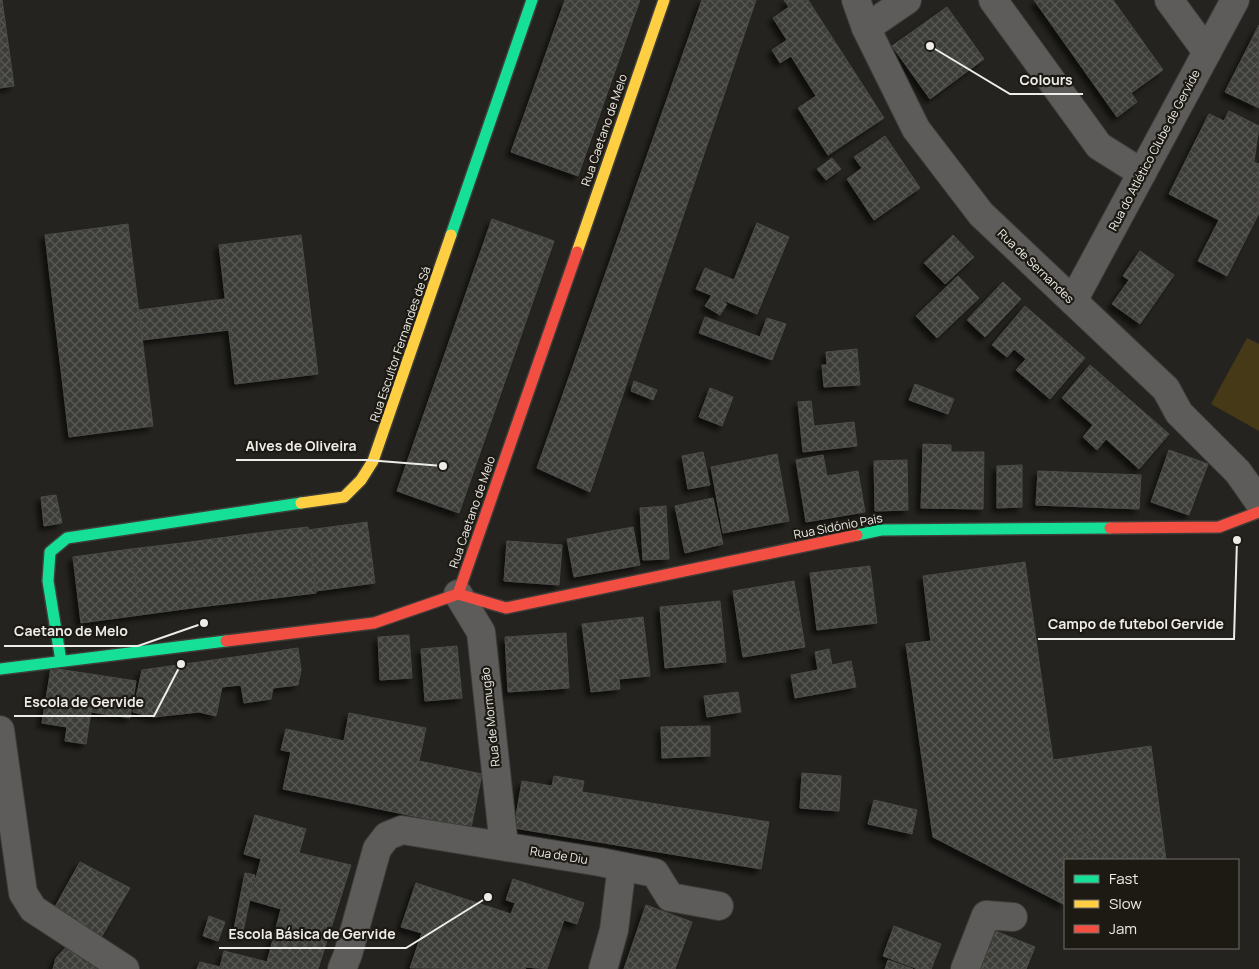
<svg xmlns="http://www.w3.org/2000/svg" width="1259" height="969" font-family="Manrope,sans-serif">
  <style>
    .grass { fill: #463917 }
    .building { fill: url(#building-cross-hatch); stroke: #4c4a47; filter: url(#shadow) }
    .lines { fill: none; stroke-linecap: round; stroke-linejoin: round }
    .street-casing { stroke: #3e3d39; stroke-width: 30 }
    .fast-casing { stroke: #3e3d39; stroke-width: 14 }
    .slow-casing { stroke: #3e3d39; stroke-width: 14 }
    .jam-casing { stroke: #3e3d39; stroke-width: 14 }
    .street { stroke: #5d5c5a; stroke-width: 28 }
    .fast { stroke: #16e098; stroke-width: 11 }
    .slow { stroke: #ffcf43; stroke-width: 11 }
    .jam { stroke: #f24e42; stroke-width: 11 }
    .labels { text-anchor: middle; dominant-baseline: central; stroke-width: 4.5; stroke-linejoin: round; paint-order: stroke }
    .street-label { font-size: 12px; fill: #eeece8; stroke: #1d1a14 }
    .leader { fill: none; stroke: #eeece8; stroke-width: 2 }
    .callout-dot { fill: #eeece8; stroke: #1d1a14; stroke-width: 2 }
    .callout-label { font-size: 14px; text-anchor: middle; font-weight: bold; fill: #eeece8; stroke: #1d1a14; stroke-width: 4.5; stroke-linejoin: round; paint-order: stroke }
  </style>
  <defs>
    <pattern id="building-cross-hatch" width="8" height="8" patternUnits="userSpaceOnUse" patternTransform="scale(1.25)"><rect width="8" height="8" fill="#3d3d39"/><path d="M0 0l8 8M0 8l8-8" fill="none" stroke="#595956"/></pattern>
    <filter id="shadow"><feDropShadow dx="-4.5" dy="4.5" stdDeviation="2.5" flood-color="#0009"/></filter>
  </defs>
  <rect width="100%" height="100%" fill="#24231f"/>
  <polygon class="grass" points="1247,338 1259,344 1259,431 1211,404"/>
  <g class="building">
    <polygon points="0,0 2,0 14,86 0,88"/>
    <polygon points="565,0 640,0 578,176 511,152"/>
    <polygon points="702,0 756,0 590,492 537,468"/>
    <polygon points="784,0 808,0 884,118 828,155 798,108 816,96 791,56 780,63 772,50 787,40 773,18 789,7"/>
    <polygon points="1034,0 1113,0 1163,70 1131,93 1137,102 1117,117"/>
    <polygon points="947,7 984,59 930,99 892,46"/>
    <polygon points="1259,25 1259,108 1225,92"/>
    <polygon points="1229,111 1259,126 1254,162 1259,164 1259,213 1227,276 1198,261 1219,220 1169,194 1209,114 1224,121"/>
    <polygon points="885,136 920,188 874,220 847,179 862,168 854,157"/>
    <polygon points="832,158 841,169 826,180 817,169"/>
    <polygon points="492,219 554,241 459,513 397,491"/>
    <polygon points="757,223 789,237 757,314 696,289 705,268 734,280"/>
    <polygon points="128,224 153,426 69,437 45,235"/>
    <polygon points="301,235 318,374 235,384 219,245"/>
    <polygon points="953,235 974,257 945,284 924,263"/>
    <polygon points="1140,251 1174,275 1140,324 1112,304 1129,280 1123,276"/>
    <polygon points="958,276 979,298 937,338 916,316"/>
    <polygon points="1003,282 1021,299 985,337 967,320"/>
    <polygon points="712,295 727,304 720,315 705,306"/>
    <polygon points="225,299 229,330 142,340 139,310"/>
    <polygon points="1025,306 1085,358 1050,399 1016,370 1026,359 1014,349 1007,357 992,345"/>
    <polygon points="705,317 760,337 767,318 786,324 772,360 699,333"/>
    <polygon points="857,349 860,385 824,387 822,365 827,365 826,352"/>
    <polygon points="1090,365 1169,434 1139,469 1106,439 1097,450 1083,437 1093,425 1062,398"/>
    <polygon points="634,381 657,390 653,400 631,391"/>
    <polygon points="915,384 954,399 948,414 909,400"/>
    <polygon points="710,388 733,397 722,426 699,417"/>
    <polygon points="811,401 814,426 854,422 857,446 803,452 798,402"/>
    <polygon points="923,444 951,445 951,452 984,452 983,509 921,508"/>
    <polygon points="1169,450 1208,464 1189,515 1151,502"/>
    <polygon points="703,452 710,485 688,489 682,456"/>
    <polygon points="777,454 789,521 723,533 711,467"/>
    <polygon points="823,455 827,476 858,471 865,512 806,522 796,460"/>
    <polygon points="907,460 908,510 875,511 874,461"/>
    <polygon points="1022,465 1022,507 997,508 997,466"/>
    <polygon points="1038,471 1141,475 1139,509 1036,505"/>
    <polygon points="56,495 62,523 44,526 41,497"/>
    <polygon points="713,498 723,544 685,553 675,506"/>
    <polygon points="666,506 669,559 643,560 640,508"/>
    <polygon points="367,522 375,583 316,591 308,530"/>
    <polygon points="308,527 316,593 258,600 249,534"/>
    <polygon points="633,527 640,565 574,577 567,539"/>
    <polygon points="249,534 258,600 199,607 190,542"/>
    <polygon points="507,541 562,545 559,585 504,581"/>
    <polygon points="190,542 199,607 140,615 131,549"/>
    <polygon points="131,549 140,615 81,623 73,557"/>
    <polygon points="1025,562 1053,760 1151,746 1166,860 1065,860 1065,905 933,837 906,644 931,641 923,576"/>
    <polygon points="870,566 877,623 817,630 810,573"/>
    <polygon points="794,581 805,647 743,657 733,591"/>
    <polygon points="720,601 726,662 665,668 660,607"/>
    <polygon points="643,617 650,676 619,679 620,689 591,692 582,624"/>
    <polygon points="566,633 569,688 508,692 505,637"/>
    <polygon points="409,635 412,678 380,680 378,637"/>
    <polygon points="457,646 462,698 425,701 421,649"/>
    <polygon points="298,648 301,670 298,685 273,688 271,699 244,703 241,685 222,687 216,716 199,712 154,717 133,712 142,670"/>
    <polygon points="829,649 832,665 851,661 856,687 795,698 791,675 818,670 815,652"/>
    <polygon points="51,668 136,681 130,718 91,712 86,744 65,741 67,727 42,723"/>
    <polygon points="738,692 741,712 707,717 704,696"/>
    <polygon points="349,713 426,728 419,761 482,774 471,828 283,789 291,752 281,750 286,729 344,741"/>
    <polygon points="710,726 710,756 662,758 661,727"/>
    <polygon points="802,773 841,776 839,811 800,808"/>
    <polygon points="554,776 584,781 582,792 769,822 761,869 514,828 522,781 552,786"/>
    <polygon points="874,800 917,810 912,834 868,824"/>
    <polygon points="255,815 306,829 299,853 351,865 318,969 197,969 200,962 220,967 224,951 267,962 281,909 250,900 261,859 244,854"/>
    <polygon points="1089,834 1092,849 1078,851 1075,837"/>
    <polygon points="80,862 130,888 99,941 51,914"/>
    <polygon points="245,873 255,875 242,936 233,934"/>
    <polygon points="513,879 584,903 577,924 564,920 547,969 526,967 525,969 410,968 422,933 401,927 416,883 511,914 515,903 506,900"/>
    <polygon points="646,905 692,922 675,969 624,969"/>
    <polygon points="209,916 225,922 218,941 203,936"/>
    <polygon points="894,926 941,944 931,969 918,969 883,956"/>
    <polygon points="988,928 1035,947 1026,969 972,969"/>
    <polygon points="70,943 105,969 53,969 56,958"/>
    <polygon points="888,960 913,969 885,969"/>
  </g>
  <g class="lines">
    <defs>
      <g id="street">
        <polyline points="856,0 866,28 916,129 981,214 1166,389 1179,413 1238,472 1259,502"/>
        <polyline points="993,0 1099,146 1142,173"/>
        <polyline points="1169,0 1207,52"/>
        <polyline points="866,28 907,0"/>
        <polyline points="1073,301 1235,0"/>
        <polyline points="458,594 481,632 504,846"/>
        <polyline points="0,730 23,893 33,909 125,969"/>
        <polyline points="342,969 348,954 377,849 387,836 402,830 600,862 655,873 670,897 719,906"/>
        <polyline points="603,969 614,930 621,873 614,866"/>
        <polyline points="965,969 986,915 1013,917"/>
      </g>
      <g id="fast">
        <polyline points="451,235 532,0"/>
        <polyline points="857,535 881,530 1110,528"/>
        <polyline points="61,661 48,581 50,552 67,538 301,503"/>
        <polyline points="0,669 226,641"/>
      </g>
      <g id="slow">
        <polyline points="577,252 664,0"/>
        <polyline points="301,503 344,497 361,480 373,461 451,235"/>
      </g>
      <g id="jam">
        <polyline points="1110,528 1219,527 1259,512"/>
        <polyline points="458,594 506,608 857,535"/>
        <polyline points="458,594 577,252"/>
        <polyline points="226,641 374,623 458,594"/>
      </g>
    </defs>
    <use href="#street" class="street-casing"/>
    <use href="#fast" class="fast-casing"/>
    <use href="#slow" class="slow-casing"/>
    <use href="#jam" class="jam-casing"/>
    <use href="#street" class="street"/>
    <use href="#fast" class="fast"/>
    <use href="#slow" class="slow"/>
    <use href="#jam" class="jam"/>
  </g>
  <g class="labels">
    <g class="street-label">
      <text transform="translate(604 130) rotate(-71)">Rua Caetano de Melo</text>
      <text transform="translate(1154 150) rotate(-62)">Rua do Atlético Clube de Gervide</text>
      <text transform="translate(1036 266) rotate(44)">Rua de Sernandes</text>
      <text transform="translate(400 344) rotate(-71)">Rua Escultor Fernandes de Sá</text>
      <text transform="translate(472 512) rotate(-71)">Rua Caetano de Melo</text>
      <text transform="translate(838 526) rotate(-11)">Rua Sidónio Pais</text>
      <text transform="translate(490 717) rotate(-96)">Rua de Mormugão</text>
      <text transform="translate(559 855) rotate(9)">Rua de Diu</text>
    </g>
  </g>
  <path class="leader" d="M930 46L1010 94H1083M443 466L367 460H236M1237 540L1234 639H1038M204 623L138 646H4M181 664L154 716H14M488 897L406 948H219"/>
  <g class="callout-dot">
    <circle cx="930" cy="46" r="5"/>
    <circle cx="443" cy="466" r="5"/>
    <circle cx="1237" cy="540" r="5"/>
    <circle cx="204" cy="623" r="5"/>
    <circle cx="181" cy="664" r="5"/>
    <circle cx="488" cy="897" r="5"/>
  </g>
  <g class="callout-label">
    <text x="1046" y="85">Colours</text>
    <text x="301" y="451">Alves de Oliveira</text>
    <text x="1136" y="629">Campo de futebol Gervide</text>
    <text x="71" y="636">Caetano de Melo</text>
    <text x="84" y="707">Escola de Gervide</text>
    <text x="312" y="939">Escola Básica de Gervide</text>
  </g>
  <rect x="1064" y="859" width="175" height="90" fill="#1d1a14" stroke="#716e69"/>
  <rect x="1074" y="875" width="25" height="8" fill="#16e098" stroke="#716e69"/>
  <text x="1109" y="884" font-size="15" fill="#eeece8">Fast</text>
  <rect x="1074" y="900" width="25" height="8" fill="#ffcf43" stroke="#716e69"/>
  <text x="1109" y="909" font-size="15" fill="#eeece8">Slow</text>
  <rect x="1074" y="925" width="25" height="8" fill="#f24e42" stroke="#716e69"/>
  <text x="1109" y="934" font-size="15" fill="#eeece8">Jam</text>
</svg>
